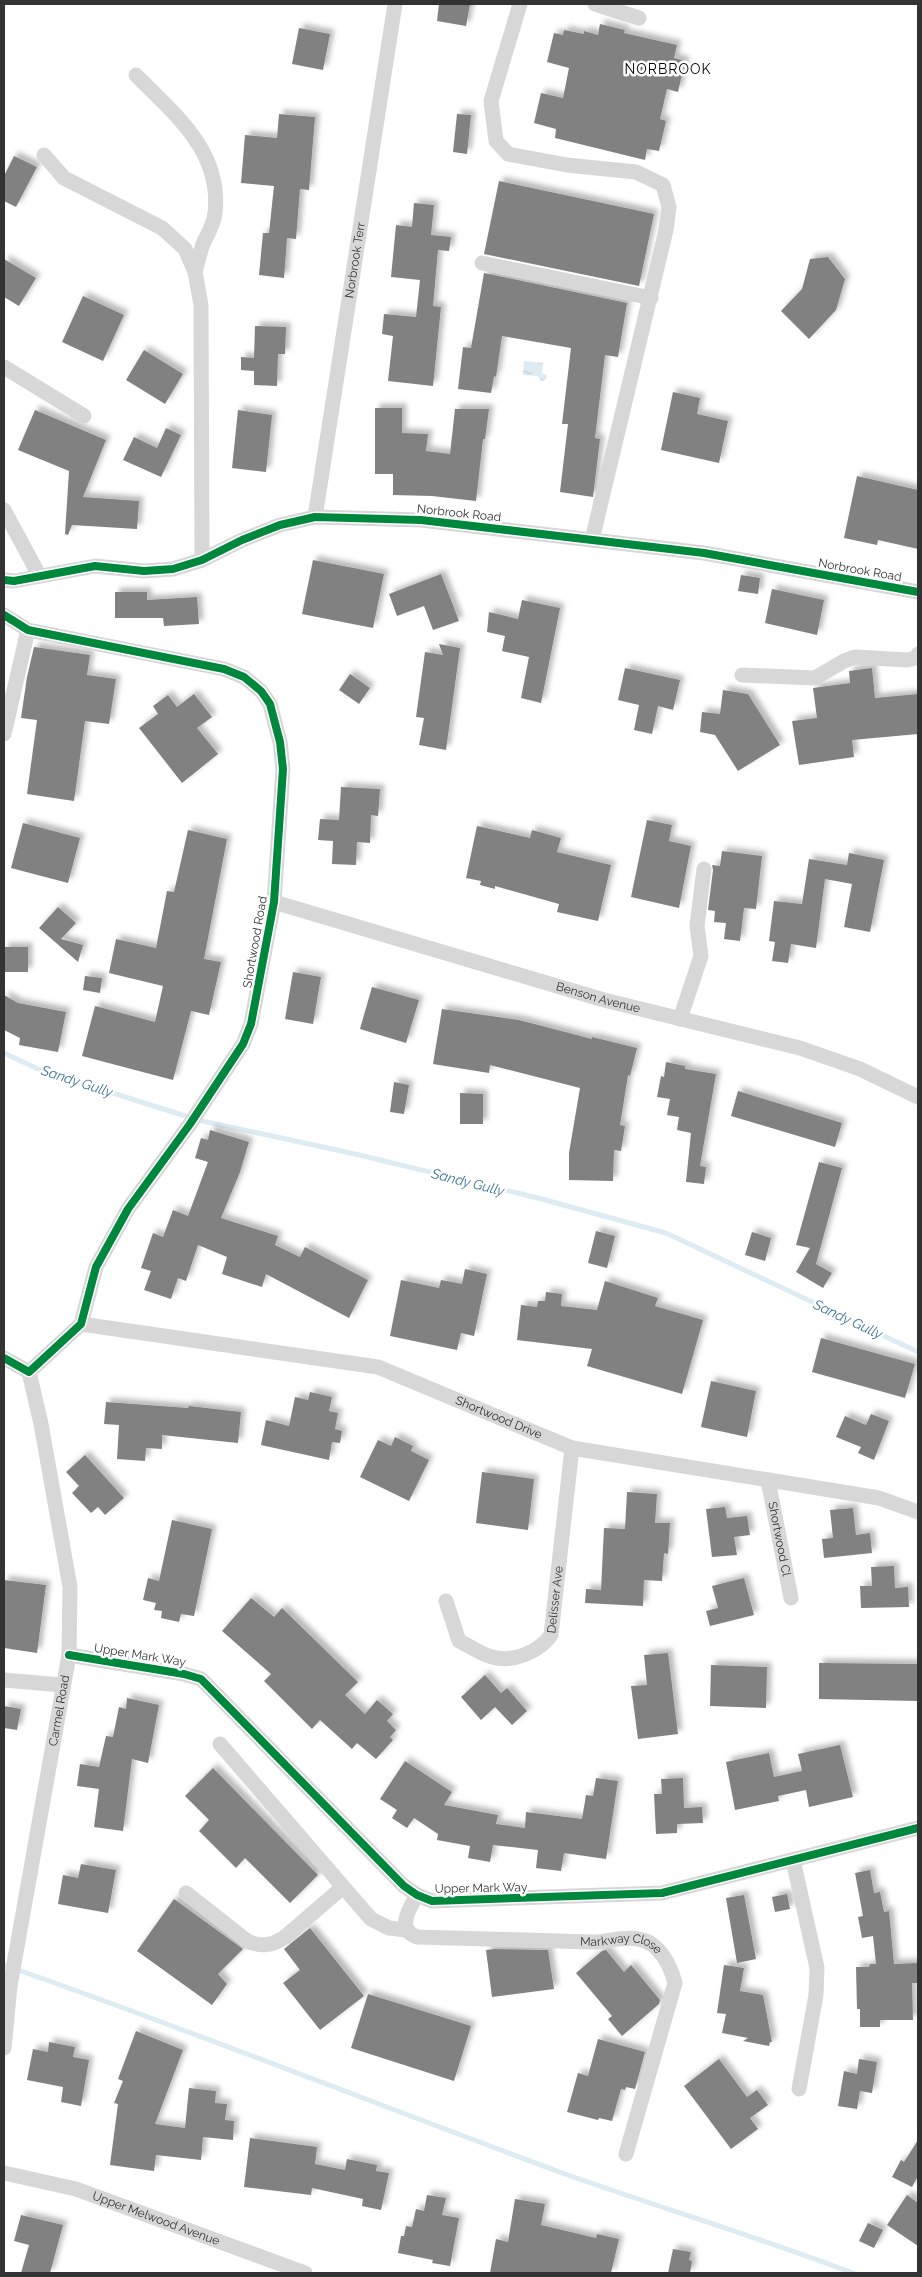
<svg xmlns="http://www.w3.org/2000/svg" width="922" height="2277" font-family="Raleway,sans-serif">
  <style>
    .water { fill: url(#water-ripples) }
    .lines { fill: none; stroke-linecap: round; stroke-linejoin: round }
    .stream { stroke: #ddebf3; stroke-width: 5 }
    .building { fill: #818181; filter: url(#shadow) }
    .minor { stroke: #d7d7d7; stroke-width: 15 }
    .cycleway-casing { stroke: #fff; stroke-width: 11 }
    .cycleway { stroke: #00873e; stroke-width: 8 }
    .labels { text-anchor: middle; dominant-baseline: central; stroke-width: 5; stroke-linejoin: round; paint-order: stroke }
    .street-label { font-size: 12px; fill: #333; stroke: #fff }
    .neighbourhood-label { font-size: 14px; letter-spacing: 1px; fill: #000; stroke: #fff }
    .water-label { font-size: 14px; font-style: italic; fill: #3f7597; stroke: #fff }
  </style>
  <defs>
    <pattern id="water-ripples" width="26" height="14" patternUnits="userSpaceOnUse" patternTransform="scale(1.25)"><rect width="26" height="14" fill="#ddebf3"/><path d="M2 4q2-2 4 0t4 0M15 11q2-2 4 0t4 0" fill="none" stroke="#becad1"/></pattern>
    <filter id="shadow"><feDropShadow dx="4.5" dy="-4.5" stdDeviation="2.5" flood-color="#0004"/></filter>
  </defs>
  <rect width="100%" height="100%" fill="#fff"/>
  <polygon class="water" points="524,361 543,363 542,373 547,375 546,379 543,381 540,380 538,376 523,375"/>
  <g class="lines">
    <g class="stream">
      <polyline points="4,1053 40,1070 198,1120 355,1154 538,1198 666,1233 918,1352"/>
      <path d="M 4,1965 C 193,2031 378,2105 565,2174 C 661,2208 758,2237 853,2273"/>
    </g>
  </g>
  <g class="building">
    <polygon points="439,4 470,4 466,26 437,21"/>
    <polygon points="600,24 625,30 624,33 677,45 674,58 685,61 678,92 667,89 660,119 666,121 659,151 647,149 645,160 555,138 556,129 534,123 541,93 563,98 569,68 547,62 554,33 563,35 564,30 584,34 584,31 598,35"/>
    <polygon points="299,28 330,34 323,70 292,64"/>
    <polygon points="279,114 315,117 309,190 300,189 296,239 287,238 284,278 259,275 263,233 269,233 274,186 241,183 245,135 277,138"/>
    <polygon points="457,114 471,115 467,154 453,152"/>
    <polygon points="14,156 37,167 16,207 4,201 4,176"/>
    <polygon points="499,181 654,214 639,286 484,254"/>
    <polygon points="414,203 434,205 431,235 451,237 449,251 438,250 433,306 441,307 433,386 388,381 393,336 382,334 384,314 416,317 420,280 391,277 396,225 412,227"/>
    <polygon points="828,257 845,279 836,310 809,339 781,311 802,289 810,259"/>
    <polygon points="4,259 36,278 19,306 4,297"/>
    <polygon points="484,273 627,303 618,357 605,355 595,438 600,439 593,497 560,492 568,424 562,424 571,348 502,336 496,377 494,376 491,393 458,389 463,347 471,348"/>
    <polygon points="83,296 124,315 103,361 62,342"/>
    <polygon points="255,326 286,327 285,354 278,354 277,386 254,385 254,371 241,370 241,357 254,358"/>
    <polygon points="144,350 183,374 165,404 126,380"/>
    <polygon points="673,392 700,398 697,414 728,421 719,463 661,450"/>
    <polygon points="375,408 402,408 402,433 428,434 426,451 450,454 455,409 489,409 485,439 483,439 476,501 432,496 393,495 393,474 375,474"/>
    <polygon points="35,410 106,440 83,497 139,501 137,529 72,525 68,535 65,534 69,471 18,450"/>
    <polygon points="238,410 272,415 266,472 232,468"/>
    <polygon points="166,428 181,435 161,477 123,460 134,437 157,448"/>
    <polygon points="857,476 918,490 918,549 878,540 877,545 844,538"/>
    <polygon points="313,560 384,574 373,628 302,614"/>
    <polygon points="441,574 459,621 433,630 424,606 397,616 389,594"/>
    <polygon points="741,575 760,578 758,594 738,591"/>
    <polygon points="772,589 824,600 817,635 765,623"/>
    <polygon points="115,592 147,592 147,600 197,597 199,624 164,626 163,618 115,618"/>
    <polygon points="522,600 560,608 541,703 521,698 529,657 502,651 505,636 487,632 489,612 518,619"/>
    <polygon points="439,644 460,648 446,750 419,745 424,718 416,717 425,652 443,655"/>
    <polygon points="34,647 90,655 87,675 116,679 109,724 85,721 74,801 27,794 37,720 21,718 27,677"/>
    <polygon points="625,668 680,680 673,710 658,706 652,734 634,730 639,705 618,700"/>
    <polygon points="872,668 875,698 918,694 918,734 852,740 854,757 799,765 792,721 817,718 813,688 850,683 849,671"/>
    <polygon points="350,674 370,688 359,704 339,690"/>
    <polygon points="723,690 748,694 780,745 738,771 715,735 700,732 702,712 720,714"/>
    <polygon points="194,694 212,717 197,728 218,754 182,783 139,728 158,714 153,706 168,695 177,707"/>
    <polygon points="341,787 380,789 378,816 371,815 370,843 357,842 356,865 332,864 333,841 318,840 320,819 339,820"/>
    <polygon points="647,820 672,825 669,841 691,846 679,908 631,897"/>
    <polygon points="23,823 80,838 68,883 11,868"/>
    <polygon points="477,826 530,838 532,830 561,838 557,852 611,865 598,921 557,912 559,904 495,886 495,889 480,885 481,881 466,878"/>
    <polygon points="188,830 227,839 204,959 221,962 209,1015 191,1011 173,1080 82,1056 95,1006 155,1022 163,986 109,973 116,939 156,948 167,891 174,892"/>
    <polygon points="722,851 762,856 756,909 744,908 740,941 724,939 726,923 714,922 715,911 708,910 713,870 712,865 720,866"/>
    <polygon points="849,853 884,860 870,932 844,927 852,884 825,879 816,948 791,944 788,963 772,961 775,942 769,941 774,901 802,904 809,859 847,865"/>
    <polygon points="58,907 76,923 61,939 83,945 78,962 39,928"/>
    <rect x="4" y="947" width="24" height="25"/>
    <polygon points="293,972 321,977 313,1024 285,1019"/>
    <polygon points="85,976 102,978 100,993 83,990"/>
    <polygon points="372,987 419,1000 406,1043 360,1029"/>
    <polygon points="4,995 18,1003 66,1012 58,1052 19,1045 20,1038 4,1030"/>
    <polygon points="442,1009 519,1020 592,1039 592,1037 637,1048 630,1076 628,1075 620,1125 625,1126 621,1151 614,1150 613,1181 569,1180 569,1153 580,1088 490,1065 489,1073 433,1064"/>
    <polygon points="666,1062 685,1066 685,1069 716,1074 700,1166 706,1167 704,1184 686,1182 691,1133 677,1130 679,1117 667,1115 670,1099 657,1097 661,1076 664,1077"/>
    <polygon points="394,1082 409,1085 404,1114 390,1112"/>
    <polygon points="738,1091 842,1123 835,1147 731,1116"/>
    <polygon points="460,1093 483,1094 483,1124 460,1124"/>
    <polygon points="210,1130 249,1142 240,1172 221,1218 278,1236 275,1245 300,1257 305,1247 368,1280 349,1318 266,1274 262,1287 222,1274 227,1257 198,1245 186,1281 178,1278 171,1299 144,1290 151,1271 141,1268 153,1233 163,1237 173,1210 188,1216 208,1162 195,1158 201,1138 208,1140"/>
    <polygon points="819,1162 842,1168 816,1264 832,1273 823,1288 796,1272 810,1248 796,1245"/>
    <polygon points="596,1231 615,1236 607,1268 588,1263"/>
    <polygon points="752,1232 771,1238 765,1261 745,1255"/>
    <polygon points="465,1269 487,1274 474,1336 461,1333 457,1350 390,1336 401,1280 439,1288 441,1280 462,1284"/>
    <polygon points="605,1281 658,1298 655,1306 703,1320 682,1394 587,1366 592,1349 517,1340 521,1305 537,1307 538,1301 545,1301 546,1292 562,1294 561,1306 597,1310"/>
    <polygon points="821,1338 915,1364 905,1398 812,1372"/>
    <polygon points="711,1381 756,1391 747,1437 701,1427"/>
    <polygon points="310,1392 332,1397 329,1411 338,1413 335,1429 342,1431 340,1443 332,1442 329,1460 261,1445 266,1420 289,1426 295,1397 308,1400"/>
    <polygon points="106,1402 188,1408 189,1406 241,1412 238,1443 162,1435 162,1449 146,1448 145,1461 117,1459 119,1425 104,1424"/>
    <polygon points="871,1414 889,1421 874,1460 858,1453 861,1447 836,1437 845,1416 866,1425"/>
    <polygon points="395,1437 413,1446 411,1451 429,1460 409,1501 360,1477 378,1440 391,1446"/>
    <polygon points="85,1455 124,1498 105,1515 98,1507 91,1513 72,1493 79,1486 66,1472"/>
    <polygon points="482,1472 534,1479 528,1530 476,1523"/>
    <polygon points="627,1492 657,1494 655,1523 670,1523 668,1554 664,1553 662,1581 644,1580 643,1606 585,1603 586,1589 601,1590 604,1528 625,1529"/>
    <polygon points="725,1507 727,1518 747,1516 750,1535 734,1537 737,1555 712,1557 706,1509"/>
    <polygon points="853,1508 856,1535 870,1533 872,1553 824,1558 822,1539 833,1538 830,1510"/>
    <polygon points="172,1520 212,1529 194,1616 181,1614 179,1622 161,1618 162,1611 154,1610 156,1603 143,1600 148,1578 159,1581"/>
    <polygon points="894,1566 895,1588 908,1587 909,1607 861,1608 860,1586 872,1586 871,1567"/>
    <polygon points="744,1578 754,1615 710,1626 706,1611 718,1608 712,1586"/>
    <polygon points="4,1580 46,1585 37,1653 4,1648"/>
    <polygon points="251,1598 274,1617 282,1608 358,1682 345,1695 365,1714 377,1700 393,1714 387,1721 396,1730 390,1737 393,1740 376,1759 357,1743 352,1749 320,1720 312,1729 264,1681 271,1674 222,1631"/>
    <polygon points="668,1653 678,1734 638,1739 631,1686 647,1685 644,1655"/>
    <polygon points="819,1663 918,1664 918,1701 819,1699"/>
    <polygon points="711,1665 767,1667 766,1708 710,1706"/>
    <polygon points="485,1675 501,1693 507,1688 527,1711 512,1725 495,1707 481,1720 461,1697"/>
    <polygon points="127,1698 159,1705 148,1763 132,1759 123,1831 94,1827 99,1789 77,1786 80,1764 99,1767 106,1736 113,1737 119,1707 126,1709"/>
    <polygon points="4,1706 21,1709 17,1730 4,1728"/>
    <polygon points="840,1745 853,1797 809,1807 806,1790 778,1796 779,1801 735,1810 726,1762 769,1753 774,1777 802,1771 798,1754"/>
    <polygon points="405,1761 452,1792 444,1805 498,1815 496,1824 525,1828 526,1812 582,1819 586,1795 593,1796 596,1778 618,1781 606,1859 564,1853 561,1871 536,1868 538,1850 493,1845 490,1862 468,1858 470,1846 437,1840 438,1834 414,1818 407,1828 392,1818 397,1810 380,1799"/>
    <polygon points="213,1768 318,1875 290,1903 245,1858 236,1868 199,1831 209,1820 185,1796"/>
    <polygon points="683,1778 684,1808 702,1807 703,1823 677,1824 677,1833 656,1834 654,1794 662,1794 661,1779"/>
    <polygon points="81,1864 116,1870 108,1913 58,1904 63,1875 78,1878"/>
    <polygon points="870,1870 874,1893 880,1892 884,1912 889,1911 894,1964 918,1963 918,1983 912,1983 913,2020 880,2020 880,2027 860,2027 860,2009 857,2009 856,1967 869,1967 870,1964 876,1964 873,1936 862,1938 858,1917 863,1916 855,1873"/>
    <polygon points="787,1894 790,1909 775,1912 772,1897"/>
    <polygon points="744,1895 756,1959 737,1963 726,1898"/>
    <polygon points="174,1899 243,1949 218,1974 227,1984 212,2005 137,1951"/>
    <polygon points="310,1928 364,1996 320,2030 283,1983 300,1970 284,1949"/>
    <polygon points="495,1949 548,1950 554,1989 492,1997 486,1950"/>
    <polygon points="606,1950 624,1972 631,1965 660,2000 659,2004 622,2036 608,2019 612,2016 576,1973 602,1951"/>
    <polygon points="724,1965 744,1968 740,1991 763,1995 772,2042 770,2042 769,2046 743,2041 748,2038 722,2033 726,2014 717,2013"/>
    <polygon points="368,1994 471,2026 454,2081 351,2048"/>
    <polygon points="136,2031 183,2050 155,2124 185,2128 189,2088 216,2091 215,2103 227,2104 225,2120 234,2121 233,2140 203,2137 201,2160 156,2155 154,2171 110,2165 118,2104 114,2103 123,2081 118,2079"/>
    <polygon points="598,2039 645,2052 635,2089 626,2087 625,2090 621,2089 612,2121 599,2118 598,2120 567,2112 578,2073 588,2076"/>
    <polygon points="49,2042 75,2047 73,2057 89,2060 81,2106 61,2102 63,2087 27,2080 33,2049 48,2052"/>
    <polygon points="719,2059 747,2097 757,2090 768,2105 750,2118 758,2129 731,2149 684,2086"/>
    <polygon points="859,2059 877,2062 872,2093 860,2091 857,2109 838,2106 844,2071 857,2074"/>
    <polygon points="250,2138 317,2147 315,2164 345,2170 347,2159 377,2165 376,2171 389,2173 381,2210 362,2206 363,2199 312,2188 311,2195 244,2187"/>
    <polygon points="918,2140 918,2176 912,2187 892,2177 901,2160 904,2162"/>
    <polygon points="427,2195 446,2198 442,2215 459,2218 450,2266 432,2263 433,2260 398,2253 401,2236 404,2236 406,2226 412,2227 416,2209 424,2211"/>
    <polygon points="907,2195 918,2203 918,2246 887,2225"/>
    <polygon points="515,2199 545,2204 541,2225 596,2238 597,2234 619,2239 611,2273 490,2273 496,2239 508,2242"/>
    <polygon points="21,2215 63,2225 50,2273 21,2273 29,2245 14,2241"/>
    <polygon points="868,2223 883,2230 874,2248 859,2241"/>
    <polygon points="673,2249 691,2252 689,2260 692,2261 690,2273 668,2273"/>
  </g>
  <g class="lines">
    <g class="minor">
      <polyline points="520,4 491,101 496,141 508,154 567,165 636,172 663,185 669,207 666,230 592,540"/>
      <polyline points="595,4 639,18"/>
      <path d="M 136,75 C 175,115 222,151 215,213 C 214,224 208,233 204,242 C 200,251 198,262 195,272"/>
      <polyline points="44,155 64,178 162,228 185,249 195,272 201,305 202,560"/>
      <polyline points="482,263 651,298"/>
      <polyline points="4,367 84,416"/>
      <polyline points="4,510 39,575"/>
      <path id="s1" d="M 315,517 L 395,4"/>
      <polyline points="4,580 14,581 95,566 144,571 173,569 202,560 242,540 280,525 315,517 421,520 704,553 918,592"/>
      <polyline points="4,615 28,630 224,669 244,677 261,691 270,704 280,742 283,769 274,902 251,1024 243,1044 190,1124 128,1209 96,1267 81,1324 29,1372 4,1358"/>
      <polyline points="742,675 815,678 844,661 855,657 907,660 916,658 918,654"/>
      <polyline points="4,734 28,630"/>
      <path id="s2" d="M 274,902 L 604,1000 L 800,1048 L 860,1069 L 918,1097"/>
      <polyline points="680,1019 701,956 697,926 704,869"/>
      <path id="s3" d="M 81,1324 L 378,1367 L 572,1448 L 879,1498 L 918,1512"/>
      <path id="s4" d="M 768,1480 L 791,1598"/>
      <path id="s5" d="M 446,1601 L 459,1641 C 470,1646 481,1654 492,1657 C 513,1663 539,1652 551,1635 L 572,1448"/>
      <polyline points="69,1655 184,1674 201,1679 404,1886 417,1895 432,1901 662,1893 918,1828"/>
      <polyline points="4,1680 62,1685"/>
      <polyline points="220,1744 371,1919 389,1928 406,1930"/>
      <polyline points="793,1860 817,1968 816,1995 799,2089"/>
      <path d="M 186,1893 L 247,1941 C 261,1947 272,1946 285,1937 L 343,1887"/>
      <path id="s6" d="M 417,1895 C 409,1909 396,1929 417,1937 C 475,1939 534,1940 592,1942 C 607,1942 624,1936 638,1939 C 659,1942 670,1964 675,1983 L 626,2154"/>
      <path id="s7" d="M 4,2048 L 10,1986 L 69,1655 L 70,1587 L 41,1424 L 29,1372"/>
      <path id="s8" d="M 4,2173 L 76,2189 L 305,2273"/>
    </g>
    <defs>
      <g id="cycleway">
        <polyline points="4,580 14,581 95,566 144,571 173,569 202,560 242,540 280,525 315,517 421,520 704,553 918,592"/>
        <polyline points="4,615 28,630 224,669 244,677 261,691 270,704 280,742 283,769 274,902 251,1024 243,1044 190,1124 128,1209 96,1267 81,1324 29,1372 4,1358"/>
        <polyline points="69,1655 184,1674 201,1679 404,1886 417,1895 432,1901 662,1893 918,1828"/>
      </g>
    </defs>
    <use href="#cycleway" class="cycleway-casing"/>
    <use href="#cycleway" class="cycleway"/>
  </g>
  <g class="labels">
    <g class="street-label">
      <text stroke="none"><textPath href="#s1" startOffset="260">Norbrook Terr</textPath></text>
      <text transform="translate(459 513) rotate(6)">Norbrook Road</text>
      <text transform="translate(860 570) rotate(10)">Norbrook Road</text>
      <text transform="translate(255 942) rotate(-80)">Shortwood Road</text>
      <text stroke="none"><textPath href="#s2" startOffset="338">Benson Avenue</textPath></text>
      <text stroke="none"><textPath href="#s3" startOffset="431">Shortwood Drive</textPath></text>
      <text stroke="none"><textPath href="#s4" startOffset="60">Shortwood Cl</textPath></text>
      <text stroke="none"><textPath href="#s5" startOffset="181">Delisser Ave</textPath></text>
      <text transform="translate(140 1655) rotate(9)">Upper Mark Way</text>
      <text stroke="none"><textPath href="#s7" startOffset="342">Carmel Road</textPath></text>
      <text transform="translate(481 1888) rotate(-1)">Upper Mark Way</text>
      <text stroke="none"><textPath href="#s6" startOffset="255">Markway Close</textPath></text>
      <text stroke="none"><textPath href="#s8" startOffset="159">Upper Melwood Avenue</textPath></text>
    </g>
    <g class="neighbourhood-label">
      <text x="668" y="69">NORBROOK</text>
    </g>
    <g class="water-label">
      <text transform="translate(77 1081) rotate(18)">Sandy Gully</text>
      <text transform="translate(468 1182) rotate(14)">Sandy Gully</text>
      <text transform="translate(848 1319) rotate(25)">Sandy Gully</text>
    </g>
  </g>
  <rect width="922" height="2277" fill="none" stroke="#333333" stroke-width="10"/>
</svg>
